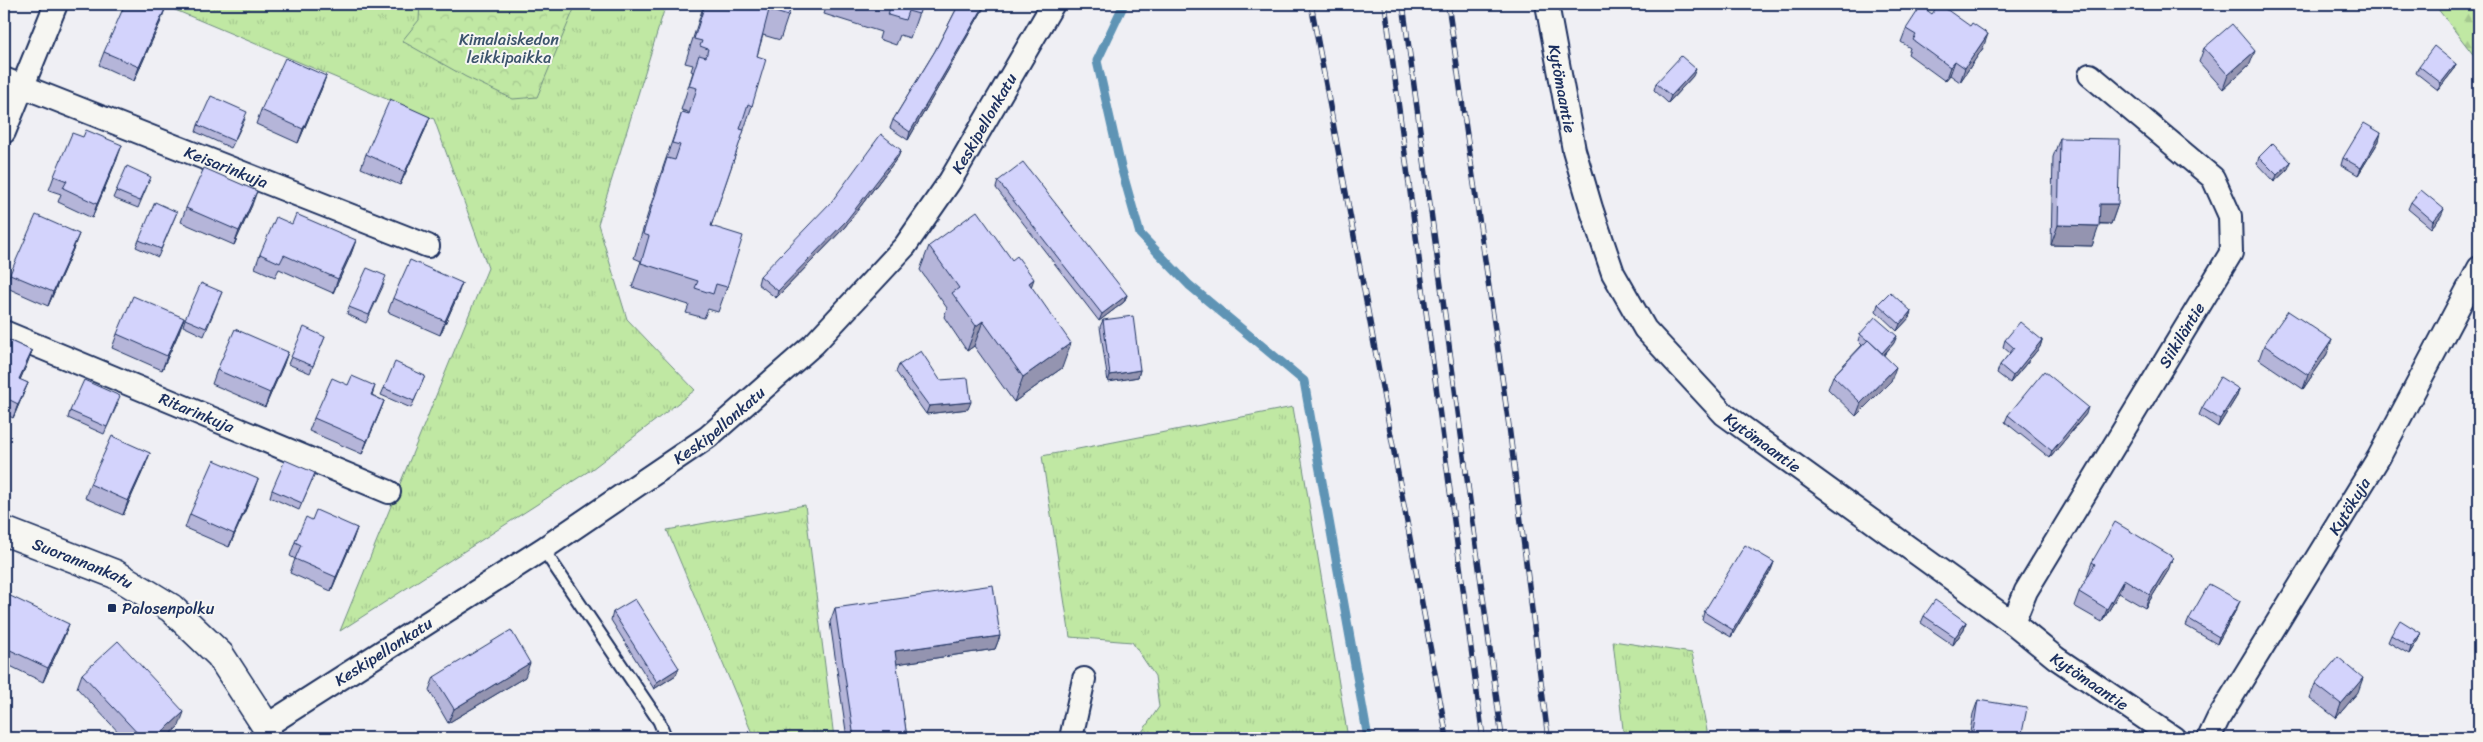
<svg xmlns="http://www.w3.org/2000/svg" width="2483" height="742" font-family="Sriracha,sans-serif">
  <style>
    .grass { fill: url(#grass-tufts); stroke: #6e8c80 }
    .forest { fill: url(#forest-firs); stroke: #6e8c80 }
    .park { fill: url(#park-crowns); stroke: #6e8c80 }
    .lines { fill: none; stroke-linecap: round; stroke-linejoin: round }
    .stream { stroke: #5f94b5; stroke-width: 9 }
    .lane-casing { stroke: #1b2f5e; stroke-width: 15 }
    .street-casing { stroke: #1b2f5e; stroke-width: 26 }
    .secondary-casing { stroke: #1b2f5e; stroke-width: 31 }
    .lane { stroke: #f6f6f2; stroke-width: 11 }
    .street { stroke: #f6f6f2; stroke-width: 22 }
    .secondary { stroke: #f6f6f2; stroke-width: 28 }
    .rail-casing { stroke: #1b2f5e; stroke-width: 5.5 }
    .rail { stroke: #f6f6f2; stroke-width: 4; stroke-dasharray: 11; stroke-linecap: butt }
    .wall { fill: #b5b5d9; stroke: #1b2f5e }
    .shaded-wall { fill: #9494b0; stroke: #1b2f5e }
    .building { fill: #d3d3fc; stroke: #1b2f5e }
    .poi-dot { fill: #1b2f5e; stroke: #f6f6f2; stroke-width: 2 }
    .labels { text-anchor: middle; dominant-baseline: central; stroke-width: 4; stroke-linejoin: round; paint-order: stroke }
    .park-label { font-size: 16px; fill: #3c546c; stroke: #f6f6f2 }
    .street-label { font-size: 16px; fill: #1b2f5e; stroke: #f6f6f2 }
    .poi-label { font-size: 16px; fill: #1b2f5e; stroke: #f6f6f2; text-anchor: start }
  </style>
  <defs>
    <pattern id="grass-tufts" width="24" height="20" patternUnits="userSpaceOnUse" patternTransform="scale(1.25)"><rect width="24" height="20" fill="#c0e8a3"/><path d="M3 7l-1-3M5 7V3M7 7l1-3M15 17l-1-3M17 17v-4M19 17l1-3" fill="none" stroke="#a4c78f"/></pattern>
    <pattern id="forest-firs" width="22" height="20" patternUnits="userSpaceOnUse" patternTransform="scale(1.25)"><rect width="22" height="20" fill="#c0e8a3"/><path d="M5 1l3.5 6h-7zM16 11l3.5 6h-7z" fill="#a4c78f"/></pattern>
    <pattern id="park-crowns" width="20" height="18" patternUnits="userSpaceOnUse" patternTransform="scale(1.25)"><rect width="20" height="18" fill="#c0e8a3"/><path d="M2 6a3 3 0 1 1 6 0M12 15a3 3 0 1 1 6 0" fill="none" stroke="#a4c78f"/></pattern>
  </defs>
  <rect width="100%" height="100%" fill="#efeff4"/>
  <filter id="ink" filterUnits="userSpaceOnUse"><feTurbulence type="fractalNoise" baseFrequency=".02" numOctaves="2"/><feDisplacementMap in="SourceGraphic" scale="10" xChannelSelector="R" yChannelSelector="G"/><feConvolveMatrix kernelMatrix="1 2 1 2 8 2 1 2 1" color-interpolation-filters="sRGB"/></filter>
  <g filter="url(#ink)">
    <g class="grass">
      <polygon points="161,4 666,4 598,224 627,319 695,390 592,469 340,631 488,268 434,119"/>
      <polygon points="1293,407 1348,738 1138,738 1159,707 1155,676 1132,642 1070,637 1042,456"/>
      <polygon points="805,505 834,738 754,738 667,530"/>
      <polygon points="1613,641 1692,653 1708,736 1722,738 1624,738"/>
    </g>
    <polygon class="forest" points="2434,4 2479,4 2479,62"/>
    <polygon class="park" points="420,4 572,4 574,9 537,97 513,99 466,77 402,41 419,20"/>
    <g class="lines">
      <polyline class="stream" points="1124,4 1097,61 1121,167 1140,234 1189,285 1304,381 1368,738"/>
      <defs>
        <polyline id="lane" points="543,549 659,721 666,738"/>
        <g id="street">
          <path id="s1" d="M 1547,4 L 1574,150 L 1591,208 L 1613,273 L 1645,329 L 1724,414 L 2013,623 L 2056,658 L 2174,738"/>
          <path id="s2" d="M 4,79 L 428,246"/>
          <polyline points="4,132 56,4"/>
          <path id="s3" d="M 4,332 L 389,492"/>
          <path id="s4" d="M 2013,623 L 2026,591 L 2231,253 L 2230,216 L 2213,178 L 2090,75"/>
          <path id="s5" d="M 266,726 L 543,549 L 708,437 L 814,344 L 905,246 L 950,181 L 1053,4"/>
          <polyline points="1071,738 1084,679"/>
          <path id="s6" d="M 2209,738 L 2218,719 L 2379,457 L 2479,268"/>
        </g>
        <g id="secondary">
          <path id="s7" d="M 4,531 L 115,574 L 171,608 L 220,655 L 266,726 L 268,738"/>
        </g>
      </defs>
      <use href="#lane" class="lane-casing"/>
      <use href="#street" class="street-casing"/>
      <use href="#secondary" class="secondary-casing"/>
      <use href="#lane" class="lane"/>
      <use href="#street" class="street"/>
      <use href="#secondary" class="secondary"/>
      <defs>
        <g id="rail">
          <polyline points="1311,4 1447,738"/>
          <polyline points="1385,4 1483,738"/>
          <polyline points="1403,4 1502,738"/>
          <polyline points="1448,4 1509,426 1548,738"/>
        </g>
      </defs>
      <use href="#rail" class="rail-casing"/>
      <use href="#rail" class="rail"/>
    </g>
    <g class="wall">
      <polygon points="704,4 792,4 780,40 763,35 757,56 752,106 711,226 727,287 718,312 708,309 704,318 686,313 689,305 632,287 641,261 634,258 658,182 682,112 688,114 688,112 681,110 693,72 691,71 693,65 685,63"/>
      <polygon points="827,4 922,4 910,38 900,35 896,45 879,39 881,32 824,14"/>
      <polygon points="959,4 986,4 908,140 890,128 893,120 935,51"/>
      <polygon points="165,9 160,23 134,81 99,65 104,52"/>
      <polygon points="1906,29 1983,48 1960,82 1950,75 1945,81 1908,54 1910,48 1901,42"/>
      <polygon points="2204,48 2250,64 2223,89 2199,62"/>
      <polygon points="2456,64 2453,71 2438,90 2416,73 2419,66"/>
      <polygon points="326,76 321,90 298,143 256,124 261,110"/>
      <polygon points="1693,76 1668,103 1654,90 1656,83"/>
      <polygon points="430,117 425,130 400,185 361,168 366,154"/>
      <polygon points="245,119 231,148 196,132 198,125"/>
      <polygon points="2060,138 2118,204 2111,224 2099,224 2092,246 2051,245 2053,157"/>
      <polygon points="2379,141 2358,175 2341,165 2343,158"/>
      <polygon points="901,150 898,157 844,228 776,298 758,284 760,276"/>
      <polygon points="2259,157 2288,169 2274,182 2257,164"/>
      <polygon points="117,159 92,218 58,202 61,194 49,190 54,176"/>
      <polygon points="998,181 1127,295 1124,302 1099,321 996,188"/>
      <polygon points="148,184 138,208 113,198 116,191"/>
      <polygon points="2411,202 2441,216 2431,228 2408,209"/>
      <polygon points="252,205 234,245 181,222 186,208"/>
      <polygon points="177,212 158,257 136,247 139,240"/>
      <polygon points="292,224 356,240 351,254 333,293 279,269 275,277 255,268 260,254"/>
      <polygon points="929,246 1031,287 1062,368 1014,402 974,346 967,351 944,317 947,308 920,270"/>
      <polygon points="74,247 48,306 5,287 10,274"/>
      <polygon points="384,284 366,323 347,314 349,307"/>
      <polygon points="222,292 204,336 183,326 185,319"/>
      <polygon points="457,297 440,335 388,312 393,298"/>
      <polygon points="1878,304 1911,311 1909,318 1897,331 1876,311"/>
      <polygon points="1103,320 1140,370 1138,377 1108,382 1100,327"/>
      <polygon points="179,332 162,370 112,348 117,334"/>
      <polygon points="1860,334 1894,343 1884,355 1891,381 1856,416 1828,389 1833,376 1862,345 1858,341"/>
      <polygon points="325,337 310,373 288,364 291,357"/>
      <polygon points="4,338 32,351 20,380 28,383 13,418 5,414"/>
      <polygon points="2005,340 2042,340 2040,347 2010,383 1997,373 2000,365 2010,353 2003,347"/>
      <polygon points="2264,345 2327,354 2303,389 2259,359"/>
      <polygon points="288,352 283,366 265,407 212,384 217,370"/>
      <polygon points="899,365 940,380 968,409 926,414 896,372"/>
      <polygon points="425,376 411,408 381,395 384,388"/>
      <polygon points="348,385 375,386 372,395 384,401 379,414 362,454 309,431 314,418"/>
      <polygon points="2239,389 2237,396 2218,427 2199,415 2202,408"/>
      <polygon points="118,403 104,434 68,418 70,411"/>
      <polygon points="2086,414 2050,458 2005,422 2008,415"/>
      <polygon points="150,453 145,466 123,515 85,498 90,484"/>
      <polygon points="312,480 299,510 270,497 272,490"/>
      <polygon points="253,493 229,547 185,528 190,514"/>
      <polygon points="312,520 357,528 352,542 331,591 290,573 295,559 290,556 295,542"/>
      <polygon points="1774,562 1771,570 1731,637 1702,620 1704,612"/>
      <polygon points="2092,562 2168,571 2145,608 2119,593 2102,622 2074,606 2079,592 2088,577 2087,576"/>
      <polygon points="4,593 64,637 43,682 4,663"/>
      <polygon points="835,608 1000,636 995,649 896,664 907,738 847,738 830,622"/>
      <polygon points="2237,608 2217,644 2186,626 2189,619"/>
      <polygon points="613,612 679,668 676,675 654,689 611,620"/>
      <polygon points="1924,616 1966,622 1964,629 1953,645 1921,623"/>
      <polygon points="2421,633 2418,640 2409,654 2388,642 2391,635"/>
      <polygon points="82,674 179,726 166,738 124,738 77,688"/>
      <polygon points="434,677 525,677 448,723 429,690"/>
      <polygon points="2315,684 2358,692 2336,718 2310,698"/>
      <polygon points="1978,700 2021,738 1969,738 1973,714"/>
    </g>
    <g class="shaded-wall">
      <polygon points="985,4 986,4 908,140 910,132"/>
      <polygon points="165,9 160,23 134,81 139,67"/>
      <polygon points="1988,34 1983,48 1960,82 1965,68"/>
      <polygon points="2255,51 2250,64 2223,89 2228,75"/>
      <polygon points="1955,61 1950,75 1945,81 1950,67"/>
      <polygon points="2456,64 2453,71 2438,90 2441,83"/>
      <polygon points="1696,69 1693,76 1668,103 1671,96"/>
      <polygon points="326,76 321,90 298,143 303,129"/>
      <polygon points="430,117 425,130 400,185 405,172"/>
      <polygon points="2381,133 2379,141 2358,175 2361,168"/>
      <polygon points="122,145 117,159 92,218 97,204"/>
      <polygon points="901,150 898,157 844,228 776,298 778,291"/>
      <polygon points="2291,162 2288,169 2274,182 2277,175"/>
      <polygon points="257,191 252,205 234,245 239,231"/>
      <polygon points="2100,204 2118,204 2111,224 2092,223"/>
      <polygon points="2444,209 2441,216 2431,228 2433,221"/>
      <polygon points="2058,225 2099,226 2092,246 2051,245"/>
      <polygon points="79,234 74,247 48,306 53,292"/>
      <polygon points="356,240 351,254 333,293 338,279"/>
      <polygon points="1034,279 1025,304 1029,283"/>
      <polygon points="462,283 457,297 440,335 445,321"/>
      <polygon points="1127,295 1124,302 1099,321 1102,314"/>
      <polygon points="1911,311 1909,318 1897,331 1900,324"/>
      <polygon points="184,318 179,332 162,370 167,356"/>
      <polygon points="983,321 974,346 967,351 976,326"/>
      <polygon points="1897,336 1894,343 1879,360 1882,353"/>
      <polygon points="2042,340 2040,347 2010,383 2013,376"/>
      <polygon points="2332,340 2327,354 2303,389 2308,375"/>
      <polygon points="1071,343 1062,368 1014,402 1023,377"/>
      <polygon points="32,351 27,364 14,393 19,379"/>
      <polygon points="288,352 283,366 265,407 270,393"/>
      <polygon points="1896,367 1891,381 1856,416 1861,403"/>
      <polygon points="1140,370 1138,377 1108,382 1110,375"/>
      <polygon points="28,383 13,418 18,404"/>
      <polygon points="2239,389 2237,396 2218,427 2220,419"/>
      <polygon points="384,401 379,414 362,454 367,441"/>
      <polygon points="971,402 968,409 926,414 929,406"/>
      <polygon points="2088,407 2086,414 2050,458 2052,451"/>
      <polygon points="150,453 145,466 123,515 128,501"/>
      <polygon points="258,479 253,493 229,547 234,534"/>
      <polygon points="357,528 352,542 331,591 336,577"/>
      <polygon points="2173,557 2168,571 2145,608 2150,595"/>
      <polygon points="1774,562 1771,570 1731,637 1733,630"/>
      <polygon points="2124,579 2119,593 2102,622 2107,609"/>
      <polygon points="2240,601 2237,608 2217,644 2219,637"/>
      <polygon points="1966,622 1964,629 1953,645 1955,637"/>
      <polygon points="69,624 64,637 43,682 48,668"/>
      <polygon points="2421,633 2418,640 2409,654 2411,647"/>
      <polygon points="1000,636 995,649 890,665 895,651"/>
      <polygon points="530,663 525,677 448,723 454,709"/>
      <polygon points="679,668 676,675 654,689 657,682"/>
      <polygon points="2363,678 2358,692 2336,718 2341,704"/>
      <polygon points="184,712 179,726 166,738 156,738"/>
    </g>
    <g class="building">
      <polygon points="125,4 154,4 165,9 139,67 104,52"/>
      <polygon points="705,4 792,4 788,16 769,10 757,56 766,59 752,106 748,104 740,129 744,130 711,226 743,236 727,287 716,284 713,294 695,288 698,281 641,263 649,236 643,234 667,158 675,160 680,145 672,143 682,112 689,114 697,88 689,86 699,55 706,57 708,49 700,46 702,41 694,39"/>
      <polygon points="878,4 922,4 919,14 908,11 905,20 888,15 890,7"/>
      <polygon points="959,4 985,4 910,132 893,120 935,51"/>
      <polygon points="1939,4 1970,26 1972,23 1988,34 1965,68 1955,61 1950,67 1913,40 1916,35 1906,29 1921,6 1932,14"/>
      <polygon points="2232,24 2255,51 2228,75 2204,48"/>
      <polygon points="2434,46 2456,64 2441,83 2419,66"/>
      <polygon points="1681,56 1696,69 1671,96 1656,83"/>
      <polygon points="285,58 326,76 303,129 261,110"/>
      <polygon points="211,96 247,112 234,141 198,125"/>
      <polygon points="390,99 430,117 405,172 366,154"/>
      <polygon points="2364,123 2381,133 2361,168 2343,158"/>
      <polygon points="86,130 122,145 97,204 63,188 67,181 54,176 72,133 83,137"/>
      <polygon points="881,134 901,150 846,221 778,291 760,276 832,201"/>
      <polygon points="2060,138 2120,139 2118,204 2100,204 2099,226 2058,225"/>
      <polygon points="2273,143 2291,162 2277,175 2259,157"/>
      <polygon points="1023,162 1127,295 1102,314 998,181"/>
      <polygon points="127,166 151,177 140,201 116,191"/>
      <polygon points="204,168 257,191 239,231 186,208"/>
      <polygon points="2421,190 2444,209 2433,221 2411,202"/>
      <polygon points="155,202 177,212 161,249 139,240"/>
      <polygon points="977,211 1012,260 1017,256 1034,279 1029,283 1071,343 1023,377 983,321 976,326 952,293 959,288 929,246"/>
      <polygon points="296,214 356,240 338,279 284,255 280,263 260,254 276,217 292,224"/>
      <polygon points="36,215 79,234 53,292 10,274"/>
      <polygon points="410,260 462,283 445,321 393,298"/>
      <polygon points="367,268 386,276 369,315 349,307"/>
      <polygon points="201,283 222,292 206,328 185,319"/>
      <polygon points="1890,292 1911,311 1900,324 1878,304"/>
      <polygon points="133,296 184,318 167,356 117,334"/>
      <polygon points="2288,311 2332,340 2308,375 2264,345"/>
      <polygon points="1133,316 1140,370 1110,375 1103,320"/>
      <polygon points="1875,317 1897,336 1882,353 1868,340 1867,340 1860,334"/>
      <polygon points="2020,322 2042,340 2013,376 2000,365 2014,348 2005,340"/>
      <polygon points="304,327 325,337 313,366 291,357"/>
      <polygon points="235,329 288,352 270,393 217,370"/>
      <polygon points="4,338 32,351 19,379 28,383 18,404 10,400 4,413"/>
      <polygon points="1868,340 1896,367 1861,403 1833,376"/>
      <polygon points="921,351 940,380 968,378 971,402 929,406 899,365"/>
      <polygon points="395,362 425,376 414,401 384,388"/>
      <polygon points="2044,371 2088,407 2052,451 2008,415"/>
      <polygon points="352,376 375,386 371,395 384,401 367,441 314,418 332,378 348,385"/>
      <polygon points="2220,377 2239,389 2220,419 2202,408"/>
      <polygon points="84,380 120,396 107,427 70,411"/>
      <polygon points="112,436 150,453 128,501 90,484"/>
      <polygon points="214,460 258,479 234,534 190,514"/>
      <polygon points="285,460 315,473 302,503 272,490"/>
      <polygon points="316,510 357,528 336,577 295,559 301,545 295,542 306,517 312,520"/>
      <polygon points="2115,522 2173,557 2150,595 2124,579 2107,609 2079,592 2095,564 2092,562"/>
      <polygon points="1745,545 1774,562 1733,630 1704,612"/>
      <polygon points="2209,584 2240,601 2219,637 2189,619"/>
      <polygon points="993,585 1000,636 895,651 907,738 854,738 835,608"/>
      <polygon points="4,593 69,624 48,668 4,647"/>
      <polygon points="635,599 679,668 657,682 613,612"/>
      <polygon points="1935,600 1966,622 1955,637 1924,616"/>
      <polygon points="2400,620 2421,633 2411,647 2391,635"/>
      <polygon points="511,630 530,663 454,709 434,677"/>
      <polygon points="118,641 184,712 156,738 142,738 82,674"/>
      <polygon points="2338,657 2363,678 2341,704 2315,684"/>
      <polygon points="1978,700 2027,708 2021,738 1972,738"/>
    </g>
  </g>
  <rect class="poi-dot" x="107" y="603" width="10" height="10" rx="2.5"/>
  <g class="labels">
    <g class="park-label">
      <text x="509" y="39">Kimalaiskedon<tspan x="509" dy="18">leikkipaikka</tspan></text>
    </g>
    <g class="street-label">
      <text stroke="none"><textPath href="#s1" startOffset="86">Kytömaantie</textPath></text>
      <text stroke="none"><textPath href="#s5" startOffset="949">Keskipellonkatu</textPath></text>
      <text stroke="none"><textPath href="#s2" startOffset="239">Keisarinkuja</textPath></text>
      <text stroke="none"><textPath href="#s4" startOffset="334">Siikiläntie</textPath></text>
      <text stroke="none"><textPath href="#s3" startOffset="209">Ritarinkuja</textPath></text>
      <text stroke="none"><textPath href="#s5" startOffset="544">Keskipellonkatu</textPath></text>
      <text stroke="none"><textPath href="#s1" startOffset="506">Kytömaantie</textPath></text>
      <text stroke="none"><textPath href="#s6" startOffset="271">Kytökuja</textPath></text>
      <text stroke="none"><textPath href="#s7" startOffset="85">Suorannankatu</textPath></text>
      <text stroke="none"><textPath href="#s5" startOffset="139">Keskipellonkatu</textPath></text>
      <text stroke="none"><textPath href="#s1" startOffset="911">Kytömaantie</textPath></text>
    </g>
    <g class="poi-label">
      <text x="122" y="608">Palosenpolku</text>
    </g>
  </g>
  <rect width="2483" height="742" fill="none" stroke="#f6f6f2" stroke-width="20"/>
  <rect x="10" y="10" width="2463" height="722" fill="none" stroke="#1b2f5e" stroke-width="2" filter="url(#ink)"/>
</svg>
